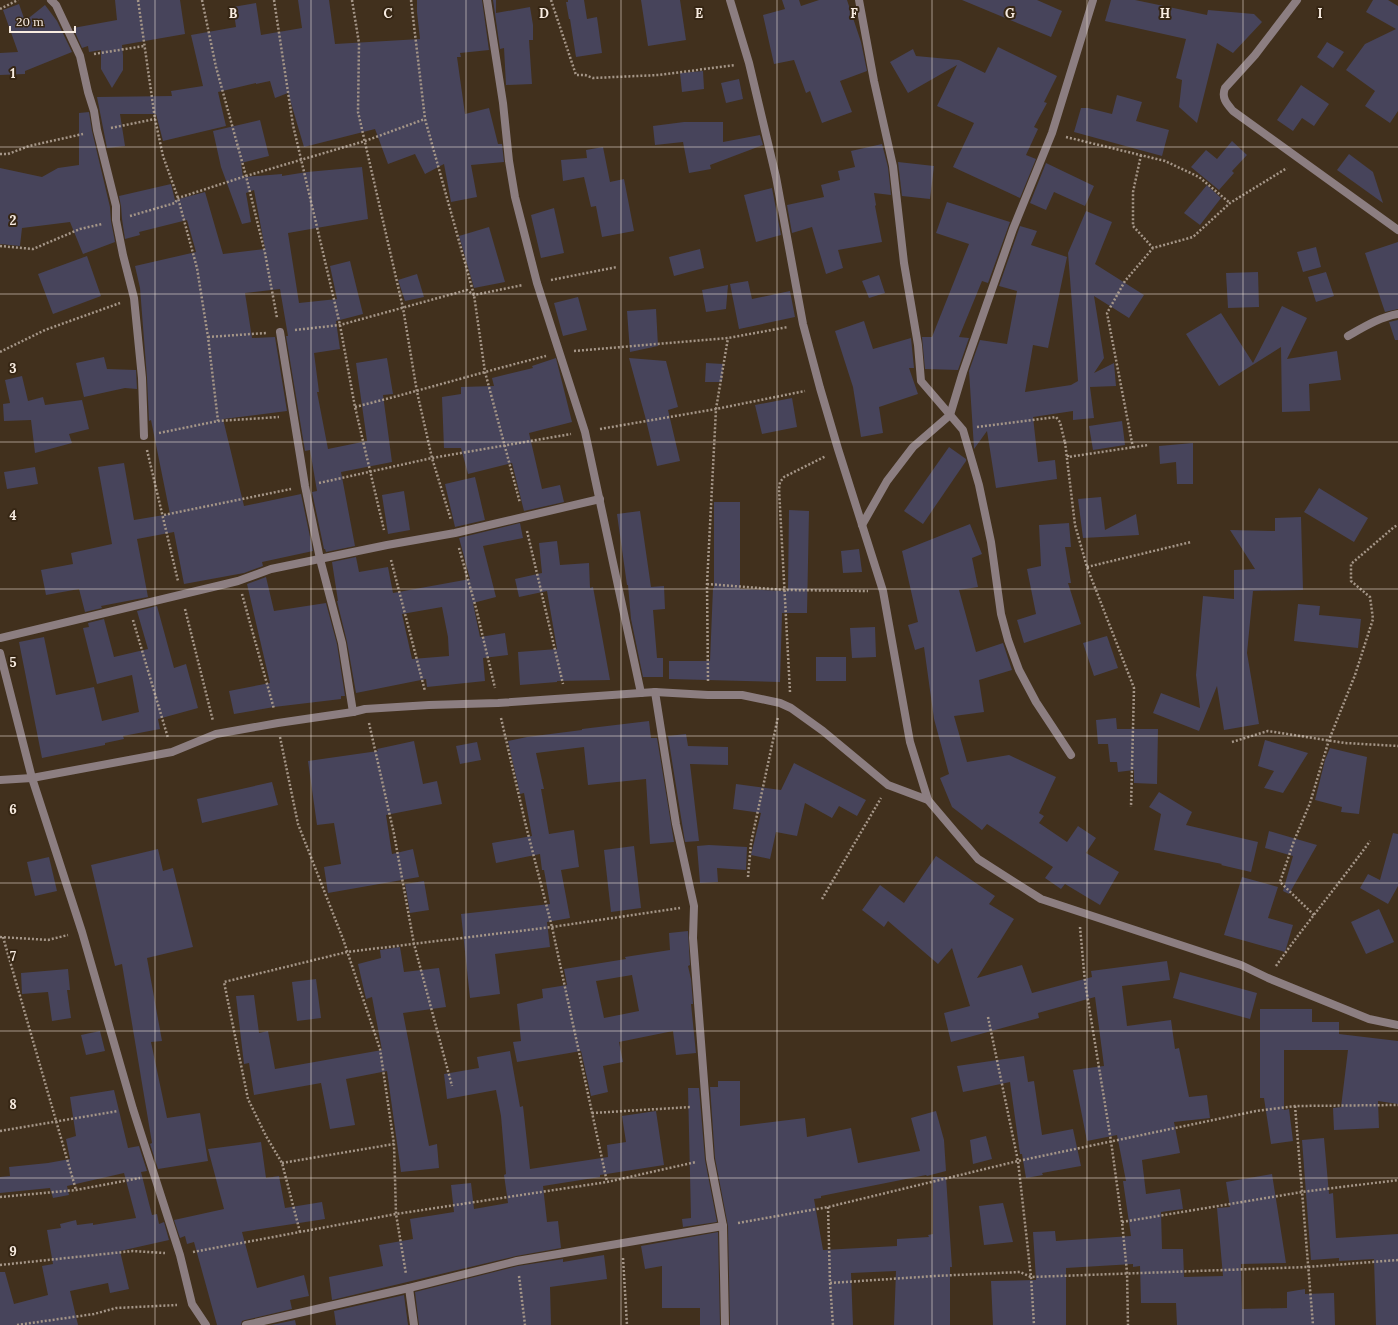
<svg xmlns="http://www.w3.org/2000/svg" width="1398" height="1325" font-family="Lora,serif">
  <style>
    .building { fill: #47445b; fill-rule: evenodd }
    .lines { fill: none; stroke-linecap: round; stroke-linejoin: round }
    .path { stroke: #a59688; stroke-width: 2.5; stroke-dasharray: 2 2; stroke-linecap: butt }
    .street { stroke: #8c7e81; stroke-width: 8 }
    .grid { fill: none; stroke: #f8ece1; stroke-width: 1; stroke-opacity: 0.55 }
    .grid-label { font-size: 13px; text-anchor: middle; font-weight: bold; fill: #f8ece1; stroke: #362614; stroke-width: 4; stroke-linejoin: round; paint-order: stroke }
  </style>
  <rect width="100%" height="100%" fill="#41301d"/>
  <g class="building">
    <polygon points="115,0 180,0 185,34 122,45 123,55 123,70 112,88 101,69 101,50 89,52 88,46 82,48 73,28 117,20"/>
    <polygon points="298,0 329,0 335,44 420,39 417,12 417,0 482,0 489,50 460,53 461,57 457,57 465,114 489,108 498,144 502,144 504,162 471,165 477,197 451,202 444,164 425,174 415,154 388,164 375,129 304,147 288,93 275,98 270,81 256,84 256,83 218,92 226,126 163,141 156,114 120,114 125,146 107,148 97,97 172,96 171,91 203,86 191,35 236,27 233,7 256,3 261,35 302,28"/>
    <polygon points="493,0 496,0 496,13 530,7 533,25 533,40 529,40 532,84 506,85 504,48 500,49"/>
    <polygon points="568,0 584,0 587,19 597,17 602,53 576,57 570,19 569,19 566,2 568,2"/>
    <polygon points="641,0 680,0 686,40 648,46"/>
    <polygon points="782,0 799,0 801,6 819,0 847,0 861,42 867,71 840,81 852,112 822,123 810,91 806,93 794,60 774,64 763,15 785,9"/>
    <polygon points="962,0 1037,0 1062,11 1051,37"/>
    <polygon points="1111,0 1135,0 1207,15 1208,10 1254,14 1262,22 1233,53 1217,43 1197,123 1179,107 1182,80 1176,78 1186,39 1105,21"/>
    <polygon points="1373,0 1388,0 1398,6 1398,111 1390,123 1365,106 1375,91 1346,70 1365,44 1396,29 1366,12"/>
    <polygon points="19,4 25,21 45,5 57,21 72,52 25,71 25,74 0,75 0,53 18,52 3,10"/>
    <polygon points="1327,42 1344,52 1333,68 1317,57"/>
    <polygon points="998,47 1057,76 1044,102 1047,103 1034,127 1038,129 1026,155 1036,159 1020,198 953,167 974,123 937,106 957,65 908,93 890,62 913,49 916,56 959,60 985,73"/>
    <polygon points="703,71 704,89 682,92 680,73"/>
    <polygon points="739,79 743,99 726,103 721,83"/>
    <polygon points="1301,85 1329,104 1314,126 1302,118 1293,131 1277,120"/>
    <polygon points="1117,95 1142,102 1136,121 1169,130 1162,156 1074,132 1081,108 1088,108 1112,114"/>
    <polygon points="89,112 92,131 110,207 111,221 115,242 83,254 70,222 22,228 20,246 0,244 0,168 42,177 58,168 79,165 79,113"/>
    <polygon points="260,120 269,156 241,163 243,177 282,174 282,176 307,172 362,167 368,219 288,233 299,303 337,299 330,266 350,261 363,314 336,321 340,349 314,353 319,392 317,392 328,449 367,441 356,363 387,358 393,394 383,395 392,462 341,472 355,546 326,552 325,549 324,549 312,492 317,491 310,450 305,451 286,336 288,336 280,289 245,293 252,338 275,337 287,411 223,419 244,506 301,494 313,551 262,562 263,566 244,573 184,584 174,532 137,539 148,597 101,606 102,608 85,612 79,589 46,595 41,570 73,564 71,553 112,544 98,467 124,463 134,520 170,514 151,420 149,421 147,378 140,288 135,266 196,252 187,220 139,232 140,235 125,239 122,219 121,206 119,196 171,184 175,200 205,192 223,254 265,249 254,190 246,193 251,222 242,224 221,167 213,131"/>
    <polygon points="684,122 723,122 723,142 760,135 763,145 710,165 711,169 689,173 683,142 655,145 653,126"/>
    <polygon points="1232,141 1247,155 1232,171 1234,173 1219,190 1191,167 1206,150 1217,159"/>
    <polygon points="882,144 888,167 891,195 874,193 876,205 875,206 882,242 838,250 843,268 826,274 812,227 792,233 787,205 824,197 821,185 840,180 838,171 855,167 851,151"/>
    <polygon points="603,147 610,182 624,179 634,231 602,237 596,206 591,207 584,177 563,181 561,160 587,158 586,150"/>
    <polygon points="1349,154 1373,172 1383,203 1337,170"/>
    <polygon points="898,162 934,166 930,199 902,196"/>
    <polygon points="1046,163 1094,186 1085,206 1054,192 1046,210 1030,203"/>
    <polygon points="1207,185 1221,198 1200,225 1184,213"/>
    <polygon points="772,188 781,235 756,242 744,195"/>
    <polygon points="947,202 1010,222 988,283 982,281 959,337 969,338 958,370 925,369 922,337 932,337 969,244 936,233"/>
    <polygon points="554,208 564,253 541,258 531,215"/>
    <polygon points="1086,211 1112,222 1095,264 1144,295 1129,318 1094,296 1104,358 1094,373 1114,363 1116,386 1090,387 1094,418 1073,420 1073,411 1033,417 1038,462 1055,460 1057,479 996,488 987,431 974,449 974,448 969,371 980,340 1007,344 1017,291 999,286 1020,226 1037,231 1031,245 1067,257 1048,348 1033,345 1025,392 1071,385 1078,381 1068,253"/>
    <polygon points="489,227 505,282 474,288 459,236"/>
    <polygon points="1398,242 1398,309 1385,312 1365,253"/>
    <polygon points="1316,247 1321,267 1303,272 1297,252"/>
    <polygon points="700,249 704,268 674,276 669,257"/>
    <polygon points="87,256 101,296 53,314 38,274"/>
    <polygon points="1258,272 1259,307 1228,308 1226,273"/>
    <polygon points="1326,272 1334,296 1316,302 1308,277"/>
    <polygon points="417,274 424,297 405,301 398,280"/>
    <polygon points="879,275 885,293 869,298 862,281"/>
    <polygon points="748,281 752,299 790,291 795,317 739,329 730,284"/>
    <polygon points="728,285 726,309 706,312 702,290"/>
    <polygon points="578,297 587,330 563,336 554,303"/>
    <polygon points="1282,306 1307,318 1287,359 1337,351 1341,380 1309,384 1310,411 1282,412 1281,347 1219,386 1186,334 1221,313 1253,363"/>
    <polygon points="656,309 658,346 630,352 627,311"/>
    <polygon points="1398,320 1398,340 1395,340 1389,322"/>
    <polygon points="864,321 873,349 911,338 914,368 909,368 918,394 879,407 883,433 861,437 853,387 835,331"/>
    <polygon points="104,357 107,369 136,370 137,389 125,388 84,397 76,363"/>
    <polygon points="556,358 572,422 529,433 542,489 560,485 564,502 524,511 512,463 468,474 461,448 444,448 442,397 461,394 461,387 494,386 492,378 533,368 532,366"/>
    <polygon points="629,358 666,361 678,407 668,410 680,461 657,466 645,416"/>
    <polygon points="706,363 723,364 722,382 705,382"/>
    <polygon points="22,376 28,401 43,397 45,405 82,400 89,429 69,434 72,443 35,453 31,420 4,421 3,404 10,403 5,380"/>
    <polygon points="792,398 797,427 762,434 755,405"/>
    <polygon points="1122,421 1125,445 1093,450 1089,426"/>
    <polygon points="1193,443 1193,484 1177,484 1176,462 1160,464 1159,446"/>
    <polygon points="949,447 966,459 966,461 923,524 904,511"/>
    <polygon points="35,467 38,484 7,489 4,472"/>
    <polygon points="475,477 485,520 455,527 445,484"/>
    <polygon points="1319,488 1368,518 1354,542 1304,512"/>
    <polygon points="404,491 410,530 388,534 382,495"/>
    <polygon points="1101,497 1105,530 1136,514 1139,535 1083,538 1078,499"/>
    <polygon points="714,502 740,502 740,589 788,591 789,510 809,511 807,613 782,613 780,682 669,679 669,661 710,661 713,588 714,588"/>
    <polygon points="640,511 651,587 664,586 665,609 653,610 657,658 663,658 663,677 643,677 631,619 628,585 627,585 617,514"/>
    <polygon points="1301,517 1303,590 1253,591 1247,653 1259,724 1224,730 1217,686 1199,731 1153,713 1161,693 1200,708 1196,675 1203,596 1234,599 1234,570 1255,569 1230,530 1275,531 1275,518"/>
    <path d="M 520,523 L 523,538 L 483,546 L 496,597 L 473,603 L 480,637 L 505,633 L 508,655 L 483,658 L 485,681 L 427,687 L 426,679 L 356,693 L 347,642 L 337,601 L 338,601 L 332,562 L 356,557 L 359,572 L 388,567 L 393,593 L 470,579 L 459,538 ZM 442,607 L 448,637 L 449,656 L 412,659 L 402,614 Z"/>
    <polygon points="1069,523 1071,547 1065,547 1071,583 1068,583 1081,624 1024,643 1017,620 1036,614 1027,569 1041,566 1039,525"/>
    <polygon points="970,524 982,554 972,558 978,587 959,590 976,652 1003,643 1012,670 979,680 984,712 954,716 967,762 1009,755 1056,777 1039,813 1044,816 1039,823 1067,842 1078,826 1096,838 1086,853 1119,872 1100,905 1065,884 1061,889 1045,878 1053,867 987,824 982,830 952,807 940,778 949,774 934,719 924,647 915,650 908,625 918,622 902,551"/>
    <polygon points="557,541 560,565 589,563 590,588 593,587 610,680 557,681 557,682 520,685 518,652 557,649 547,591 519,597 515,579 542,573 539,543"/>
    <polygon points="859,549 862,572 843,573 841,551"/>
    <polygon points="266,577 274,611 326,603 337,644 345,696 341,696 341,699 274,707 234,714 229,691 270,683 247,584"/>
    <polygon points="1298,604 1320,606 1319,615 1361,619 1358,648 1294,641"/>
    <polygon points="157,606 174,668 186,664 198,708 158,719 160,729 123,736 124,739 105,743 105,745 42,758 19,642 44,637 56,695 94,687 102,721 139,712 132,675 97,684 83,628 89,627 88,623 104,619 114,657 148,649 137,611"/>
    <polygon points="875,627 876,657 852,658 850,628"/>
    <polygon points="1107,636 1118,668 1094,676 1083,643"/>
    <rect x="816" y="657" width="30" height="24"/>
    <polygon points="1116,718 1117,729 1158,729 1157,784 1134,783 1134,770 1118,772 1117,762 1110,762 1108,744 1098,744 1096,720"/>
    <polygon points="649,721 651,738 657,738 674,842 650,844 646,779 588,785 584,747 536,753 544,789 541,789 549,834 574,830 579,867 561,870 570,918 547,922 550,947 495,954 500,994 470,998 461,914 550,904 544,870 542,870 540,854 496,863 492,843 532,836 524,793 520,794 508,741 527,737 582,730 582,729"/>
    <polygon points="686,734 688,746 728,747 728,765 690,764 699,841 685,842 668,736"/>
    <polygon points="1265,740 1308,753 1283,793 1264,788 1274,771 1258,766"/>
    <polygon points="414,741 423,784 437,781 442,804 386,815 392,854 413,849 419,877 328,893 324,867 341,864 334,823 317,825 308,761 378,751 377,749"/>
    <polygon points="477,742 481,760 460,764 456,746"/>
    <polygon points="1330,748 1367,757 1359,814 1341,812 1342,807 1315,800 1325,760"/>
    <polygon points="794,763 866,800 857,816 839,806 832,818 805,803 797,836 776,832 770,859 751,855 761,813 733,809 736,784 781,790"/>
    <polygon points="272,782 278,805 202,823 197,799"/>
    <polygon points="1159,792 1192,812 1186,825 1258,842 1251,872 1221,865 1222,864 1154,850 1161,814 1149,807"/>
    <polygon points="1269,831 1317,845 1289,894 1283,891 1293,856 1265,848"/>
    <polygon points="1393,833 1398,834 1398,886 1388,904 1360,888 1368,874 1380,880"/>
    <polygon points="709,845 747,847 746,870 717,868 718,882 700,883 697,846"/>
    <polygon points="634,846 641,908 611,912 604,850"/>
    <polygon points="158,849 163,871 173,868 193,947 147,958 162,1041 151,1042 167,1118 200,1113 208,1161 158,1169 150,1144 152,1143 122,964 115,966 91,865"/>
    <polygon points="936,856 995,896 989,904 1014,919 977,978 1022,965 1032,993 1092,977 1091,971 1167,961 1170,980 1122,986 1127,1026 1171,1020 1175,1049 1179,1048 1189,1097 1207,1095 1210,1118 1174,1122 1180,1153 1142,1160 1146,1194 1180,1189 1183,1209 1161,1212 1162,1249 1183,1249 1184,1277 1223,1276 1217,1208 1230,1207 1226,1182 1272,1174 1286,1263 1241,1264 1242,1309 1287,1308 1287,1292 1305,1289 1305,1294 1334,1293 1335,1325 1177,1325 1176,1303 1141,1303 1140,1266 1133,1267 1133,1264 1066,1268 1066,1325 993,1325 991,1281 1036,1280 1033,1232 1055,1231 1056,1241 1131,1236 1123,1181 1126,1181 1117,1135 1087,1141 1073,1070 1104,1066 1095,997 1038,1013 1039,1018 951,1042 944,1013 970,1006 952,948 938,964 888,921 884,927 862,910 880,885 904,903"/>
    <polygon points="49,857 57,891 35,896 27,862"/>
    <polygon points="1242,877 1278,887 1268,918 1293,925 1285,952 1224,935"/>
    <polygon points="424,881 429,910 410,913 405,884"/>
    <polygon points="1379,909 1394,942 1366,954 1351,922"/>
    <path d="M 688,931 L 690,965 L 688,966 L 691,979 L 693,1004 L 691,1004 L 696,1053 L 676,1055 L 673,1031 L 619,1042 L 623,1062 L 603,1066 L 608,1092 L 591,1096 L 581,1051 L 517,1062 L 513,1042 L 521,1041 L 517,1004 L 543,998 L 542,989 L 567,985 L 564,969 L 626,959 L 625,957 L 670,950 L 669,933 ZM 632,975 L 639,1011 L 604,1018 L 596,981 Z"/>
    <polygon points="400,947 404,972 439,968 446,1007 403,1013 429,1146 437,1144 439,1168 401,1172 387,1071 346,1079 355,1125 330,1129 321,1083 254,1095 249,1063 244,1064 236,996 254,995 259,1033 268,1031 275,1069 382,1050 372,997 366,999 358,964 381,958 380,950"/>
    <polygon points="68,969 70,990 67,990 71,1018 52,1021 48,992 22,994 21,973"/>
    <polygon points="1180,972 1257,993 1250,1019 1173,998"/>
    <polygon points="316,979 321,1018 297,1021 292,982"/>
    <polygon points="1260,1009 1312,1009 1312,1022 1339,1022 1339,1034 1398,1041 1398,1104 1378,1101 1379,1128 1334,1130 1333,1108 1341,1107 1348,1050 1284,1050 1284,1110 1289,1109 1293,1141 1271,1144 1264,1098 1260,1098"/>
    <polygon points="100,1031 105,1051 86,1055 81,1035"/>
    <polygon points="510,1051 520,1107 523,1106 530,1169 608,1157 607,1145 626,1142 622,1116 656,1111 664,1165 600,1175 600,1177 543,1186 547,1222 558,1221 561,1248 516,1256 332,1300 329,1277 383,1266 379,1245 413,1239 410,1219 454,1212 451,1185 471,1183 474,1209 508,1203 504,1175 506,1174 501,1116 496,1090 447,1099 444,1074 479,1068 477,1057"/>
    <polygon points="1024,1056 1028,1082 1034,1081 1042,1135 1073,1129 1081,1166 1042,1173 1043,1175 1026,1178 1022,1154 1020,1154 1010,1082 963,1092 957,1066"/>
    <polygon points="718,1081 740,1081 740,1126 805,1118 807,1137 851,1128 858,1163 920,1151 911,1118 936,1111 944,1140 946,1171 927,1176 926,1175 821,1196 821,1198 814,1199 823,1250 897,1246 897,1239 929,1237 928,1235 933,1234 933,1177 946,1177 952,1267 950,1267 950,1325 894,1325 896,1271 851,1273 853,1325 730,1325 728,1226 715,1158 710,1087 718,1087"/>
    <polygon points="688,1088 699,1088 705,1160 717,1222 683,1227 682,1219 691,1218"/>
    <polygon points="114,1090 128,1148 139,1146 147,1171 141,1172 152,1215 157,1214 159,1224 164,1222 169,1240 120,1251 129,1289 110,1293 108,1283 70,1291 78,1325 0,1325 0,1272 5,1272 14,1304 48,1295 42,1266 53,1264 47,1230 61,1228 60,1224 76,1220 77,1225 93,1223 93,1225 136,1218 124,1173 67,1186 69,1195 53,1198 50,1188 0,1193 0,1177 10,1176 9,1167 48,1163 70,1159 66,1139 76,1136 70,1097"/>
    <polygon points="986,1136 992,1159 973,1164 970,1140"/>
    <polygon points="1324,1138 1329,1194 1333,1193 1336,1238 1398,1234 1398,1325 1376,1325 1374,1259 1339,1261 1339,1258 1311,1260 1302,1140"/>
    <polygon points="261,1142 266,1178 279,1176 285,1208 322,1202 325,1219 242,1232 257,1288 304,1275 309,1296 290,1300 292,1309 245,1320 242,1321 241,1325 217,1325 194,1242 187,1244 185,1236 180,1238 174,1220 224,1209 208,1149"/>
    <polygon points="1003,1203 1013,1242 984,1245 979,1206"/>
    <polygon points="718,1232 720,1325 700,1325 700,1308 662,1308 662,1266 645,1269 641,1246"/>
    <polygon points="604,1255 607,1279 550,1287 551,1325 419,1325 415,1292 518,1266 563,1259 563,1262"/>
    <polygon points="404,1295 408,1325 336,1325 334,1311"/>
    <polygon points="295,1320 296,1325 271,1325"/>
  </g>
  <g class="lines">
    <g class="path">
      <polyline points="138,0 155,119 163,156 178,198 197,268 208,337 218,421"/>
      <polyline points="202,0 216,67 246,176 265,253 277,318"/>
      <polyline points="274,0 293,125 340,325 355,407 384,530"/>
      <polyline points="352,0 359,43 358,112 403,308 417,392 432,458 451,520"/>
      <polyline points="411,0 425,119 474,295 485,372 520,503"/>
      <polyline points="551,0 576,75 585,75 593,78 659,75 735,65"/>
      <polyline points="0,9 18,0"/>
      <polyline points="94,54 144,46"/>
      <polyline points="111,128 155,119"/>
      <polyline points="1066,137 1165,161 1199,177 1230,203"/>
      <polyline points="0,154 8,154 29,146 83,134"/>
      <polyline points="1141,155 1133,192 1133,226 1153,248"/>
      <polyline points="130,216 175,203 178,198 246,176 365,141 425,119"/>
      <polyline points="0,246 33,249 80,229 102,224"/>
      <polyline points="551,280 617,267"/>
      <polyline points="295,330 340,325 467,290 474,295 523,285"/>
      <polyline points="208,337 266,333"/>
      <polyline points="574,351 728,338 788,327"/>
      <polyline points="0,352 45,330 120,303"/>
      <path d="M 355,407 C 419,391 482,372 546,356"/>
      <polyline points="977,427 1056,417 1060,422 1065,443"/>
      <polyline points="600,429 716,409 805,391"/>
      <polyline points="159,433 218,421 279,417"/>
      <polyline points="1065,442 1075,525 1087,567 1134,688 1131,807"/>
      <polyline points="1133,448 1107,313 1125,281 1153,248 1193,237 1230,203 1287,168"/>
      <polyline points="147,450 178,581"/>
      <polyline points="1068,455 1068,457 1148,445"/>
      <polyline points="319,483 432,458 571,434"/>
      <polyline points="164,515 291,489"/>
      <polyline points="527,531 563,684"/>
      <polyline points="459,548 476,608 495,688"/>
      <polyline points="391,560 425,691"/>
      <polyline points="1087,567 1191,542"/>
      <polyline points="707,584 785,590 868,591"/>
      <polyline points="242,594 274,709"/>
      <polyline points="185,609 213,721"/>
      <polyline points="133,620 168,738"/>
      <polyline points="708,681 707,584 716,409 728,338"/>
      <polyline points="790,692 779,489 780,482 784,477 826,456"/>
      <polyline points="501,718 526,826 552,927 607,1182"/>
      <polyline points="369,723 394,834 414,944 452,1086"/>
      <polyline points="280,737 298,824 343,939 380,1049 394,1144 396,1214 406,1274"/>
      <polyline points="1232,742 1268,731 1345,743 1398,746"/>
      <polyline points="748,877 751,843 778,717"/>
      <polyline points="822,899 881,798"/>
      <polyline points="1314,915 1280,882 1294,841 1310,803 1329,740 1355,675 1373,619 1370,597 1351,581 1351,564 1394,527 1398,525"/>
      <polyline points="1080,927 1085,982 1111,1141 1122,1222 1127,1272 1128,1325"/>
      <polyline points="0,937 48,940 68,935"/>
      <polyline points="3,937 76,1190"/>
      <path d="M 1276,966 C 1306,923 1340,883 1370,841"/>
      <polyline points="988,1017 1018,1161 1031,1277 1034,1325"/>
      <polyline points="1295,1106 1313,1325"/>
      <polyline points="592,1113 691,1107"/>
      <polyline points="0,1131 118,1111"/>
      <polyline points="282,1163 394,1144"/>
      <polyline points="0,1197 76,1190 140,1178"/>
      <polyline points="828,1207 830,1283 833,1325"/>
      <polyline points="1122,1222 1302,1192 1398,1180"/>
      <polyline points="738,1223 828,1207 1018,1161 1256,1111 1295,1106 1398,1105"/>
      <polyline points="300,1232 282,1163 266,1136 248,1099 224,982 347,952 552,927 680,908"/>
      <polyline points="193,1252 396,1214 607,1182 696,1162"/>
      <polyline points="623,1258 627,1325"/>
      <polyline points="0,1265 133,1251 165,1253"/>
      <polyline points="519,1276 525,1325"/>
      <polyline points="830,1283 935,1276 1020,1272 1031,1277 1307,1267 1398,1260"/>
      <polyline points="17,1325 94,1314 116,1308 177,1305"/>
    </g>
    <g class="street">
      <polyline points="51,0 56,5 80,56 88,92 94,111 97,130 116,206 116,220 123,255 134,298 142,378 144,436"/>
      <polyline points="487,0 503,103 509,161 515,197 537,283 585,432 641,693"/>
      <polyline points="730,0 749,63 776,177 803,324 820,388 838,449 883,591 910,742 928,800"/>
      <polyline points="859,0 874,81 893,166 904,263 918,345 921,381 963,430 979,485 991,542 1001,614 1008,640 1019,670 1036,702 1071,755"/>
      <path d="M 1297,0 L 1255,55 L 1225,88 C 1221,98 1227,104 1233,111 L 1398,230"/>
      <polyline points="280,332 305,486 320,559 342,643 353,712"/>
      <path d="M 1348,336 C 1364,327 1380,317 1398,314"/>
      <polyline points="862,525 887,481 913,447 950,415 963,372 1013,229 1052,133 1093,0"/>
      <polyline points="0,638 238,581 271,569 387,545 455,533 600,499"/>
      <polyline points="0,653 32,778 82,932 133,1109 180,1255 192,1304 206,1325"/>
      <polyline points="655,692 676,824 694,906 693,938 710,1159 723,1226 725,1325"/>
      <polyline points="0,780 32,778 172,752 216,734 278,723 353,712 365,709 429,705 498,703 655,692 708,695 742,695 780,703 791,708 823,731 888,785 928,800 978,859 1041,899 1241,965 1268,978 1369,1019 1398,1025"/>
      <polyline points="409,1288 414,1325"/>
      <polyline points="246,1325 409,1288 517,1261 723,1226"/>
    </g>
  </g>
  <path class="grid" d="M 155,0 L 155,1325M 311,0 L 311,1325M 466,0 L 466,1325M 621,0 L 621,1325M 777,0 L 777,1325M 932,0 L 932,1325M 1087,0 L 1087,1325M 1243,0 L 1243,1325M 0,147 L 1398,147M 0,294 L 1398,294M 0,442 L 1398,442M 0,589 L 1398,589M 0,736 L 1398,736M 0,883 L 1398,883M 0,1031 L 1398,1031M 0,1178 L 1398,1178"/>
  <g class="grid-label">
    <text x="233" y="18">B</text>
    <text x="388" y="18">C</text>
    <text x="544" y="18">D</text>
    <text x="699" y="18">E</text>
    <text x="854" y="18">F</text>
    <text x="1010" y="18">G</text>
    <text x="1165" y="18">H</text>
    <text x="1320" y="18">I</text>
    <text x="13" y="78">1</text>
    <text x="13" y="225">2</text>
    <text x="13" y="373">3</text>
    <text x="13" y="520">4</text>
    <text x="13" y="667">5</text>
    <text x="13" y="814">6</text>
    <text x="13" y="961">7</text>
    <text x="13" y="1109">8</text>
    <text x="13" y="1256">9</text>
  </g>
  <path d="M10 26v6h65v-6" fill="none" stroke="#f8ece1" stroke-width="2"/>
  <text x="16" y="26" font-size="12" fill="#f8ece1" stroke="#362614" stroke-width="3" paint-order="stroke">20 m</text>
</svg>
